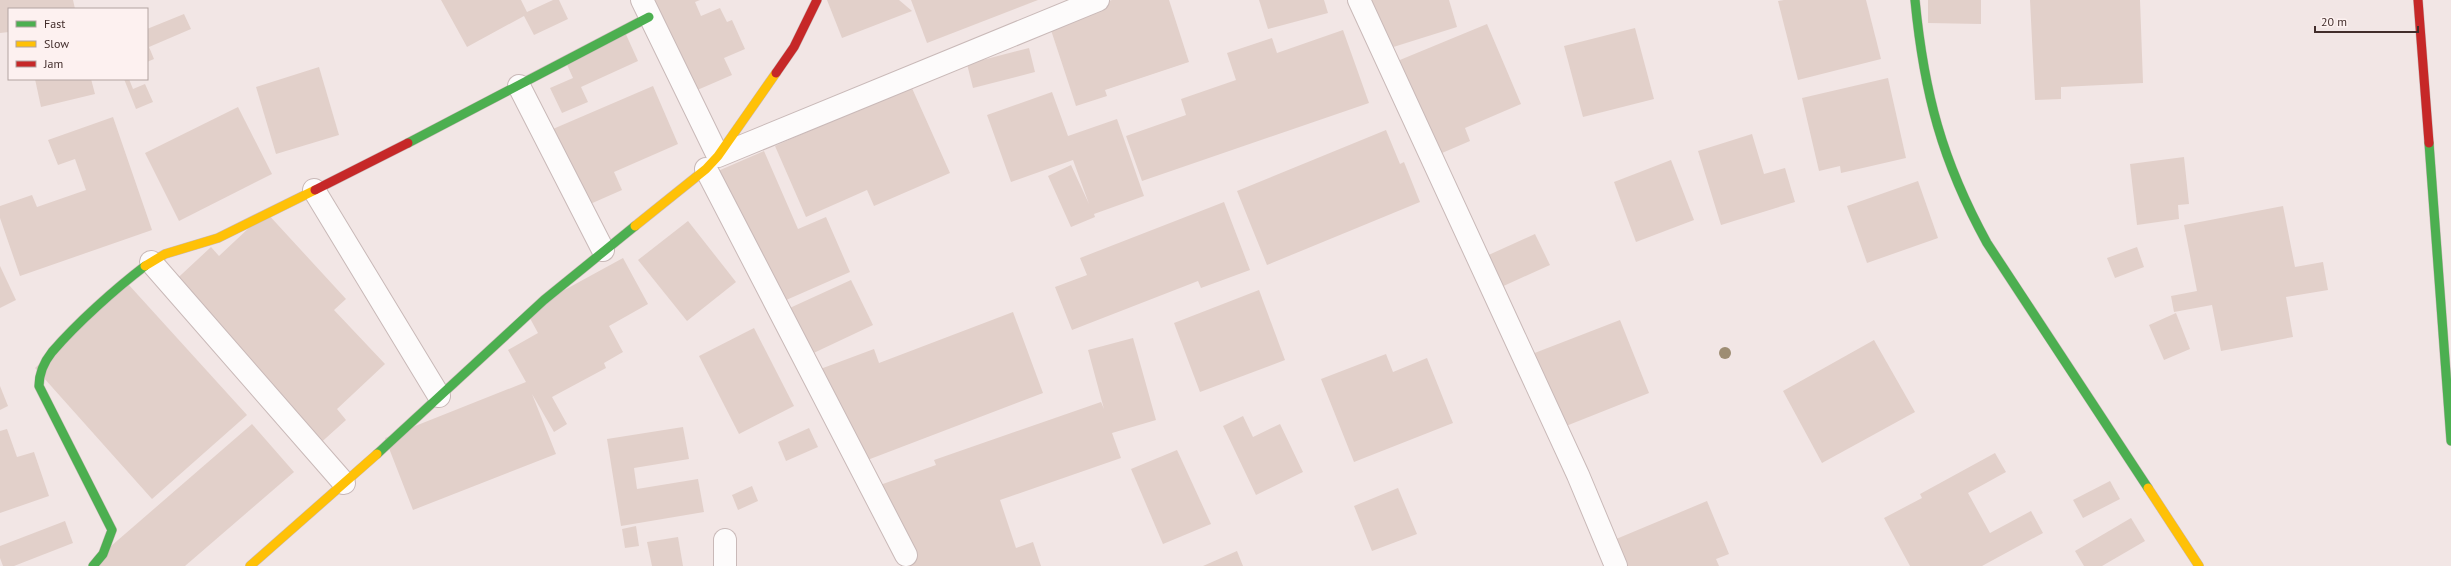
<svg xmlns="http://www.w3.org/2000/svg" width="2451" height="566" font-family="'PT Sans',sans-serif">
  <style>
    .building { fill: #e2d0ca }
    .lines { fill: none; stroke-linecap: round; stroke-linejoin: round }
    .street-casing { stroke: #c9b9b8; stroke-width: 24 }
    .fast-casing { stroke: #c9b9b8; stroke-width: 10 }
    .slow-casing { stroke: #c9b9b8; stroke-width: 10 }
    .jam-casing { stroke: #c9b9b8; stroke-width: 10 }
    .street { stroke: #fdfbfb; stroke-width: 22 }
    .fast { stroke: #4caf50; stroke-width: 9 }
    .slow { stroke: #ffc107; stroke-width: 9 }
    .jam { stroke: #c62828; stroke-width: 9 }
    .tree { fill: #9e8d73 }
  </style>
  <rect width="100%" height="100%" fill="#f2e6e5"/>
  <g class="building">
    <polygon points="0,0 73,0 75,9 9,9 9,32 0,33"/>
    <polygon points="441,0 521,0 527,12 553,0 559,0 568,19 534,35 524,16 467,47"/>
    <polygon points="654,0 700,0 695,2 701,16 720,8 727,22 732,20 745,49 724,58 732,75 695,91"/>
    <polygon points="827,0 899,0 912,11 842,38"/>
    <polygon points="911,0 1038,0 927,43"/>
    <polygon points="1112,0 1169,0 1189,62 1105,90 1107,96 1076,106 1048,21"/>
    <polygon points="1259,0 1324,0 1328,13 1268,29"/>
    <polygon points="1371,0 1449,0 1457,27 1387,49"/>
    <polygon points="1784,0 1866,0 1881,59 1798,80 1778,1"/>
    <polygon points="1928,0 1981,0 1981,24 1928,23"/>
    <polygon points="2030,0 2140,0 2143,83 2061,87 2061,99 2035,100"/>
    <polygon points="184,14 191,29 149,47 154,59 147,62 147,29"/>
    <polygon points="1487,24 1521,104 1465,128 1470,141 1435,156 1395,62"/>
    <polygon points="1635,28 1654,99 1583,117 1564,46"/>
    <polygon points="624,30 638,61 581,87 588,102 562,113 550,88 573,78 564,58"/>
    <polygon points="1343,30 1369,103 1142,181 1126,136 1186,115 1181,99 1236,80 1227,53 1272,38 1277,53"/>
    <polygon points="1029,48 1035,72 973,88 967,64"/>
    <polygon points="319,67 339,135 276,154 256,87"/>
    <polygon points="1888,78 1906,158 1841,173 1840,166 1819,171 1802,98"/>
    <polygon points="35,79 91,79 95,94 41,107"/>
    <polygon points="124,79 129,79 133,89 145,84 153,102 136,109"/>
    <polygon points="653,86 678,144 614,172 622,190 572,212 539,135"/>
    <polygon points="911,86 950,173 874,206 867,190 806,217 775,146"/>
    <polygon points="1052,92 1068,136 1117,119 1144,196 1094,214 1095,217 1071,227 1048,176 1071,165 1089,204 1073,160 1011,182 987,115"/>
    <polygon points="238,107 272,174 179,221 145,153"/>
    <polygon points="113,117 152,230 20,276 0,218 0,206 32,195 37,207 86,190 75,159 58,165 48,140"/>
    <polygon points="1386,130 1400,164 1404,162 1420,202 1267,265 1237,191"/>
    <polygon points="1752,134 1764,174 1785,168 1795,202 1721,225 1698,151"/>
    <polygon points="764,151 798,229 826,217 850,272 768,308 711,174"/>
    <polygon points="2184,157 2189,204 2178,205 2179,219 2137,225 2130,164"/>
    <polygon points="1671,160 1694,220 1636,242 1614,182"/>
    <polygon points="1918,181 1938,238 1867,263 1847,206"/>
    <polygon points="1224,202 1250,270 1201,288 1198,281 1072,330 1055,287 1087,275 1080,258"/>
    <polygon points="2283,206 2295,267 2323,262 2328,290 2286,297 2293,337 2221,351 2212,305 2174,312 2171,296 2197,291 2184,225"/>
    <polygon points="266,212 346,299 334,310 385,364 337,409 346,420 316,447 168,287 211,247 219,256"/>
    <polygon points="688,221 736,282 687,321 638,260"/>
    <polygon points="1535,234 1550,265 1497,289 1482,258"/>
    <polygon points="2137,247 2144,267 2115,278 2107,258"/>
    <polygon points="623,258 648,304 609,326 623,352 604,363 606,368 552,397 567,424 554,432 532,394 556,454 413,510 385,438 526,382 508,350 538,333 526,311"/>
    <polygon points="0,266 16,300 0,308"/>
    <polygon points="851,280 873,325 803,358 781,312"/>
    <polygon points="128,284 247,415 152,499 35,368"/>
    <polygon points="1259,290 1285,360 1200,392 1174,323"/>
    <polygon points="1013,312 1043,393 857,464 815,371 874,349 879,363"/>
    <polygon points="2176,313 2190,349 2164,360 2149,325"/>
    <polygon points="1620,320 1649,393 1561,428 1532,354"/>
    <polygon points="754,328 794,406 739,434 699,356"/>
    <polygon points="1133,338 1156,420 1112,433 1121,458 1000,500 1016,548 1033,542 1041,566 902,566 907,564 880,485 936,465 934,460 1101,402 1104,409 1088,350"/>
    <polygon points="1874,340 1915,412 1822,463 1783,391"/>
    <polygon points="1386,354 1393,372 1427,358 1453,423 1354,462 1321,379"/>
    <polygon points="0,386 8,406 0,410"/>
    <polygon points="1243,416 1253,437 1280,424 1303,472 1256,495 1223,426"/>
    <polygon points="252,424 294,472 185,566 88,566"/>
    <polygon points="683,427 689,459 634,468 637,489 698,479 704,512 621,526 607,439"/>
    <polygon points="809,428 818,447 786,461 778,442"/>
    <polygon points="7,429 17,457 34,452 49,496 0,513 0,431"/>
    <polygon points="1177,450 1211,524 1163,544 1131,469"/>
    <polygon points="1995,453 2006,472 1968,493 1990,533 2031,511 2043,533 1982,566 1910,566 1884,518 1922,498 1920,494"/>
    <polygon points="2110,481 2120,499 2083,518 2073,500"/>
    <polygon points="752,486 758,501 738,510 732,495"/>
    <polygon points="1398,488 1417,534 1372,551 1354,506"/>
    <polygon points="1707,501 1729,554 1716,559 1719,566 1619,566 1609,542"/>
    <polygon points="2131,518 2145,541 2102,566 2084,566 2075,551"/>
    <polygon points="65,521 73,543 14,566 3,566 0,558 0,546"/>
    <polygon points="636,526 639,546 625,548 622,529"/>
    <polygon points="678,537 683,566 652,566 647,542"/>
    <polygon points="1237,551 1243,566 1203,566"/>
  </g>
  <g class="lines">
    <defs>
      <g id="street">
        <polyline points="642,0 718,156 1098,0"/>
        <polyline points="1359,0 1578,475 1616,566"/>
        <polyline points="519,86 603,250"/>
        <polyline points="706,169 906,555"/>
        <polyline points="314,190 439,396"/>
        <polyline points="151,262 344,483"/>
        <polyline points="725,540 725,566"/>
      </g>
      <g id="fast">
        <path d="M 1915,0 C 1924,93 1942,161 1987,243 L 2148,488"/>
        <polyline points="408,143 649,17"/>
        <polyline points="2429,143 2451,441"/>
        <polyline points="377,454 544,300 635,226"/>
        <path d="M 93,566 L 103,554 L 112,530 L 39,386 C 39,374 44,362 52,352 C 77,323 115,289 145,266"/>
      </g>
      <g id="slow">
        <polyline points="635,226 706,169 718,156 776,73"/>
        <polyline points="145,266 165,254 218,238 315,190"/>
        <polyline points="2148,488 2199,566"/>
        <polyline points="250,566 377,454"/>
      </g>
      <g id="jam">
        <polyline points="2418,0 2429,143"/>
        <polyline points="776,73 794,47 817,0"/>
        <polyline points="315,190 408,143"/>
      </g>
    </defs>
    <use href="#street" class="street-casing"/>
    <use href="#fast" class="fast-casing"/>
    <use href="#slow" class="slow-casing"/>
    <use href="#jam" class="jam-casing"/>
    <use href="#street" class="street"/>
    <use href="#fast" class="fast"/>
    <use href="#slow" class="slow"/>
    <use href="#jam" class="jam"/>
  </g>
  <circle class="tree" cx="1725" cy="353" r="6"/>
  <rect x="8" y="8" width="140" height="72" fill="#fdf1f0" stroke="#b2a3a1"/>
  <rect x="16" y="21" width="20" height="6" fill="#4caf50" stroke="#b2a3a1"/>
  <text x="44" y="28" font-size="12" fill="#422d2b">Fast</text>
  <rect x="16" y="41" width="20" height="6" fill="#ffc107" stroke="#b2a3a1"/>
  <text x="44" y="48" font-size="12" fill="#422d2b">Slow</text>
  <rect x="16" y="61" width="20" height="6" fill="#c62828" stroke="#b2a3a1"/>
  <text x="44" y="68" font-size="12" fill="#422d2b">Jam</text>
  <path d="M2315 26v6h103v-6" fill="none" stroke="#422d2b" stroke-width="2"/>
  <text x="2321" y="26" font-size="12" fill="#422d2b" stroke="#fdf1f0" stroke-width="3" paint-order="stroke">20 m</text>
</svg>
